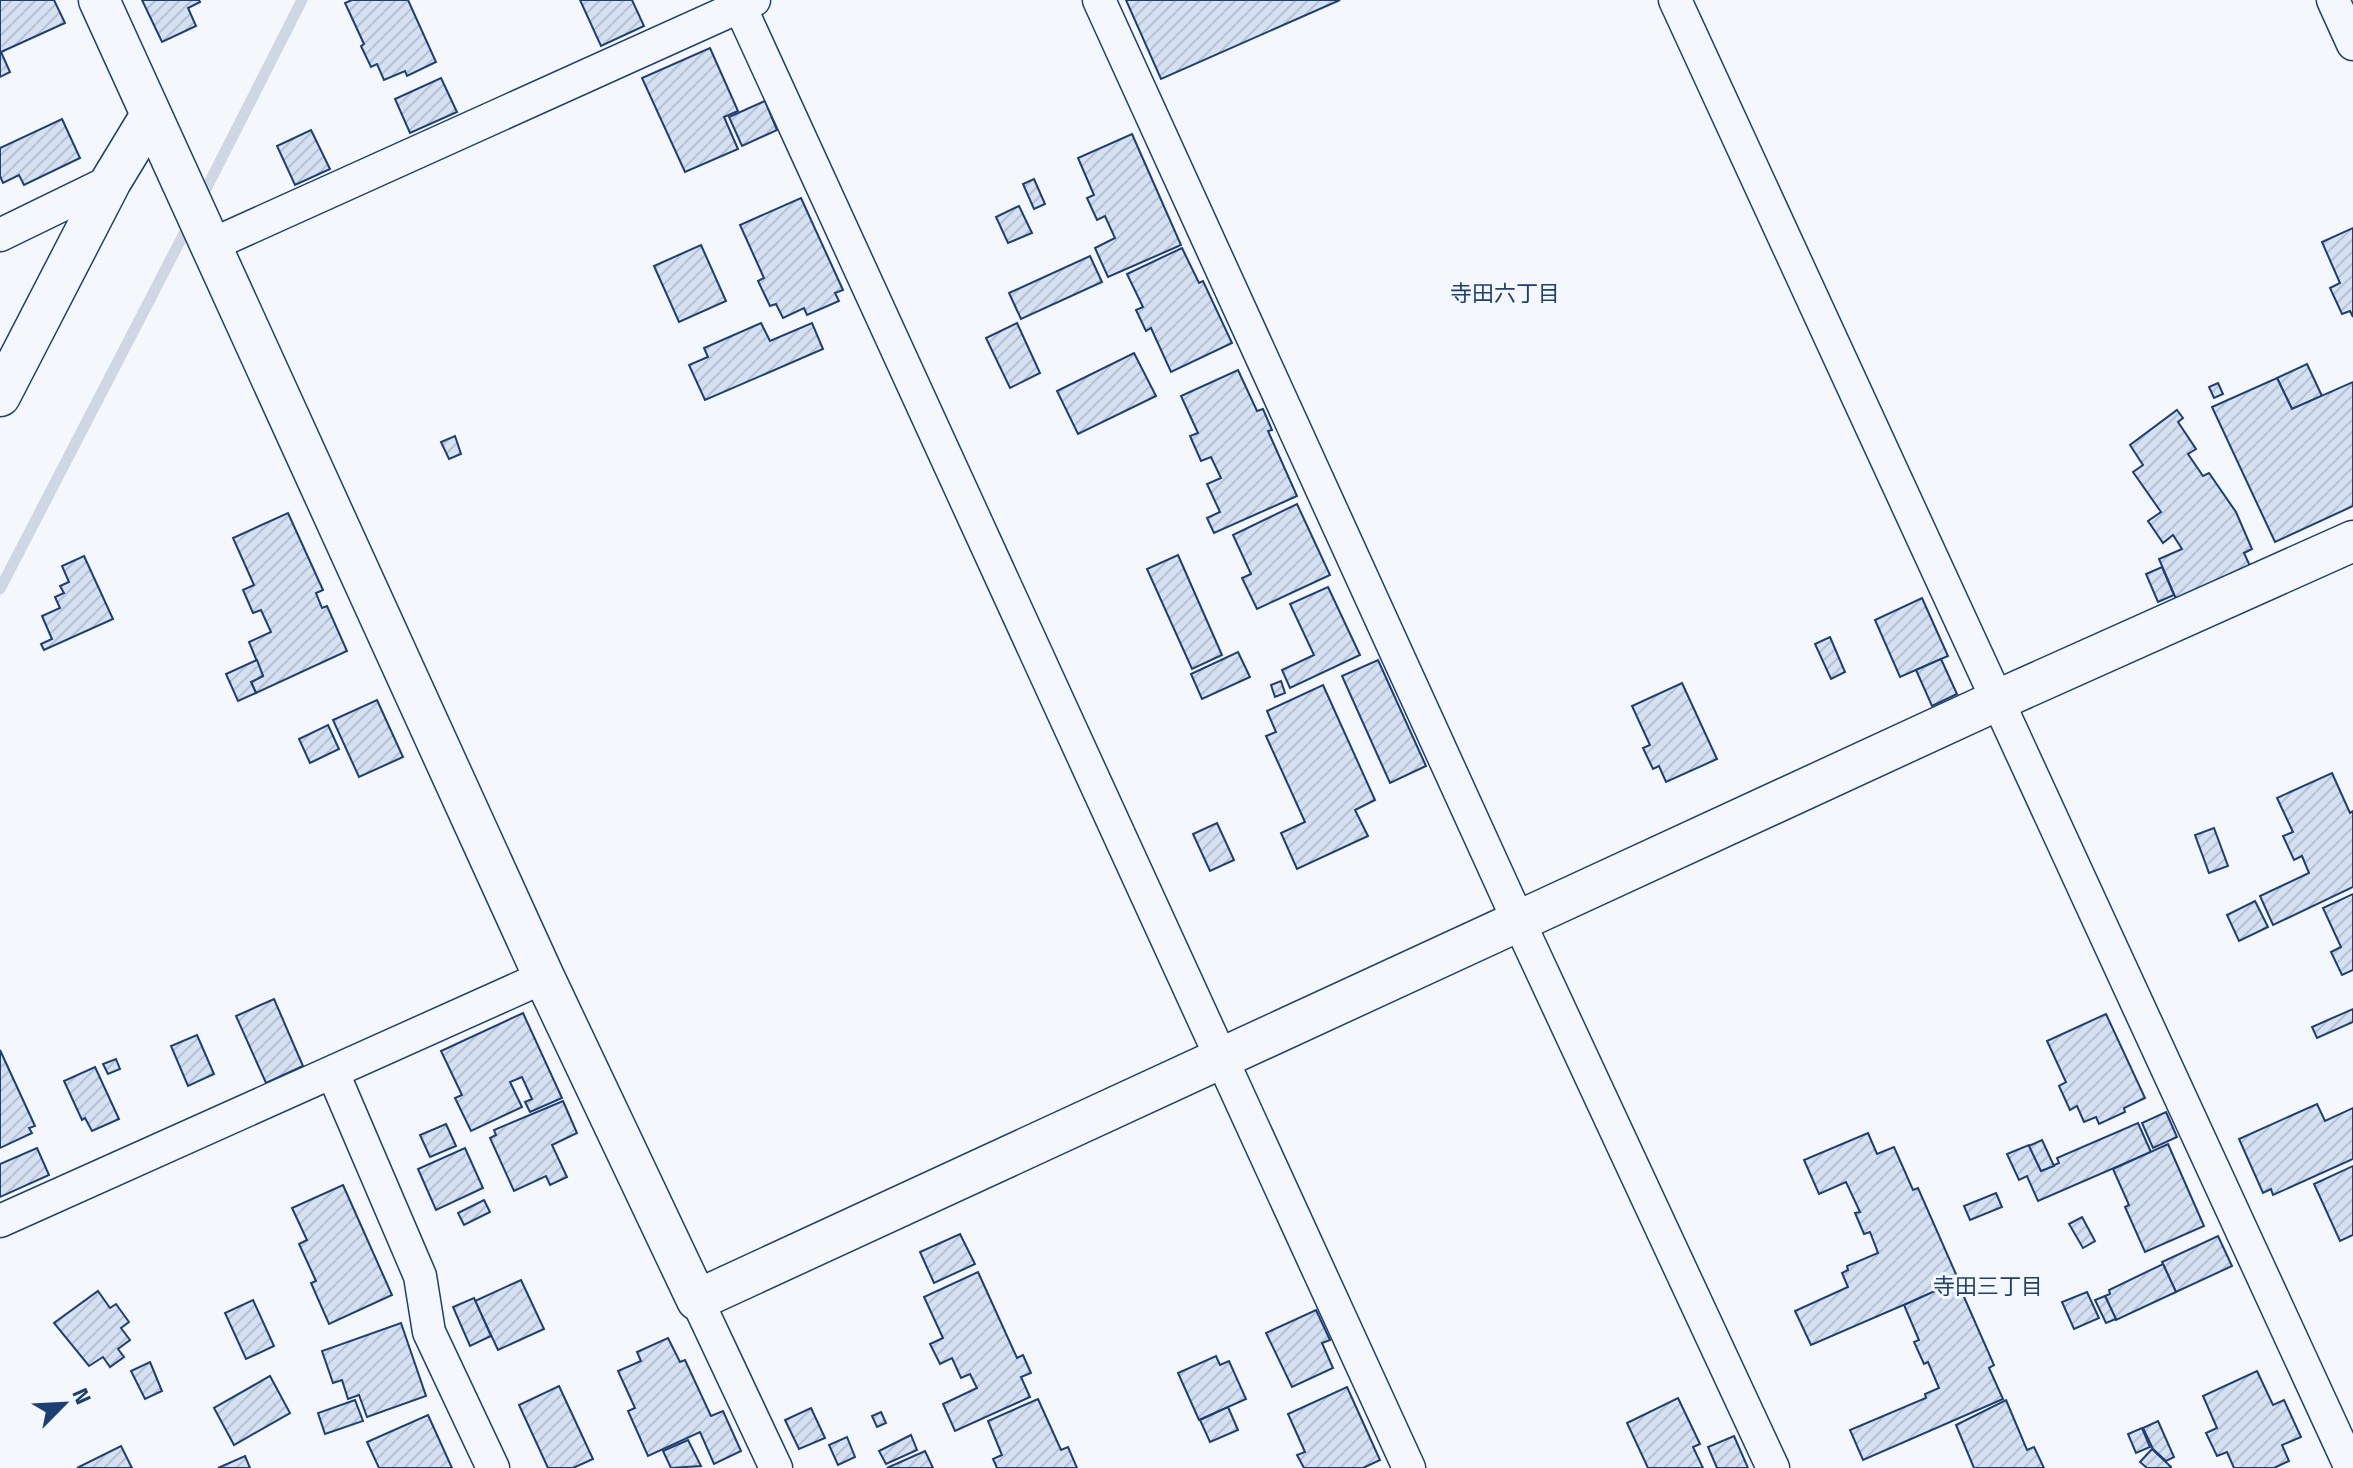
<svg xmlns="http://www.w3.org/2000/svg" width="2353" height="1468" font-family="'Titillium Web','Noto Sans JP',sans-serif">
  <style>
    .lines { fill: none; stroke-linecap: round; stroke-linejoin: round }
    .stream { stroke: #cfd7e4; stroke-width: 11 }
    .building { fill: url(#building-hatch); stroke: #1d3f73; stroke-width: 2 }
    .minor-casing { stroke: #1d3f73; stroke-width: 35 }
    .tertiary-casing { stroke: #1d3f73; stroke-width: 43 }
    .minor { stroke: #f4f7fb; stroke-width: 32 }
    .tertiary { stroke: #f4f7fb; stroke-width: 40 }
    .labels { text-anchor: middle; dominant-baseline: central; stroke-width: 6; stroke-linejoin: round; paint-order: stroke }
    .neighbourhood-label { font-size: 22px; fill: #1d3f73; stroke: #f4f7fb }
  </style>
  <defs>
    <pattern id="building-hatch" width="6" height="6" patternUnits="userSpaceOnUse" patternTransform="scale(2)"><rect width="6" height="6" fill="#d5e0f0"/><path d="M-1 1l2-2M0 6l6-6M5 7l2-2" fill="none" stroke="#b6c1d1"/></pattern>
  </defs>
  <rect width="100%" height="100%" fill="#f4f7fb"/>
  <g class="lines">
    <g class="stream">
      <polyline points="201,199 302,0"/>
      <polyline points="0,589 190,222"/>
    </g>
  </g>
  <g class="building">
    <polygon points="0,0 54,0 65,23 1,52 10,72 0,77"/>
    <polygon points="142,0 199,0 200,2 188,8 196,26 162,42"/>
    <polygon points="352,0 408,0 436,62 407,76 405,71 384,80 377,64 371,67 361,46 364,44 345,3"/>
    <polygon points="580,0 632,0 644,26 601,46"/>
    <polygon points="1126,0 1340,0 1161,79"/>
    <polygon points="710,48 738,111 724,117 738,149 685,172 642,78"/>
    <polygon points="441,78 457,112 410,133 395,99"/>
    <polygon points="765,101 777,130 742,146 729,117"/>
    <polygon points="62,119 80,158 24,185 19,175 3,183 0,176 0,148"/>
    <polygon points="311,130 330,169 295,185 277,146"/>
    <polygon points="1132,134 1181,245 1108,277 1095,248 1115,238 1105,216 1097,220 1087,198 1094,195 1078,158"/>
    <polygon points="1034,179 1045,204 1034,209 1023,184"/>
    <polygon points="801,198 843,290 835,293 839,301 807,315 804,308 783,318 776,304 770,306 758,281 764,278 740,225"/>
    <polygon points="1019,206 1032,233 1008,243 996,217"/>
    <polygon points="2353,228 2353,317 2350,311 2342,314 2330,288 2340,283 2322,242"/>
    <polygon points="701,245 726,301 679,322 654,266"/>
    <polygon points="1182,248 1199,283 1203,281 1232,343 1171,372 1151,328 1146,331 1136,310 1143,307 1127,274"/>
    <polygon points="1090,256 1102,282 1021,319 1009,293"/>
    <polygon points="761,323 770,341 812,323 823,349 705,400 689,365 708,357 704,348"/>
    <polygon points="1017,323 1040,373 1010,388 986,338"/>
    <polygon points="1134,353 1156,396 1078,434 1057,391"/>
    <polygon points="2307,364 2322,396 2292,409 2277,378"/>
    <polygon points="1238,370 1257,411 1263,409 1272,430 1268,431 1297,496 1214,533 1207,518 1220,512 1207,484 1221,478 1211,457 1201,461 1190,436 1198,433 1181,396"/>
    <polygon points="2277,378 2292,409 2353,382 2353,506 2275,542 2212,407"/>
    <polygon points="2218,383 2223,394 2214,398 2209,387"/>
    <polygon points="2177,410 2183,418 2178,422 2196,449 2188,454 2203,476 2209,473 2236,512 2252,549 2244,553 2250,566 2176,599 2159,559 2182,549 2173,535 2163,543 2148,521 2161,512 2133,472 2143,465 2130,445"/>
    <polygon points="455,436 461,454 449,459 441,442"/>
    <polygon points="1297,504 1330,575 1257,609 1242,578 1251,574 1233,535"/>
    <polygon points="288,513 323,590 316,593 322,608 327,606 347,651 256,693 251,682 263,676 249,642 271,632 261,610 253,613 243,590 254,585 233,538"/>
    <polygon points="1178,555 1222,655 1192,669 1147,569"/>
    <polygon points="84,556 113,619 44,650 41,644 52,639 42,616 60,608 55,597 64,593 60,586 69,582 62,566"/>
    <polygon points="2162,567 2174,595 2158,602 2146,574"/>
    <polygon points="1328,587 1360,655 1290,688 1282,670 1314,655 1290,604"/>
    <polygon points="1922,598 1948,656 1900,677 1875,620"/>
    <polygon points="1830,637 1845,672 1831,679 1815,644"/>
    <polygon points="1238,652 1250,677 1202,699 1191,674"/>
    <polygon points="1941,659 1957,694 1932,706 1916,670"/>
    <polygon points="257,660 263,676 251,682 256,693 238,701 226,674"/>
    <polygon points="1378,660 1426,766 1390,783 1342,676"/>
    <polygon points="1281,681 1285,693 1275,697 1271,685"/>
    <polygon points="1682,683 1717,759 1666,782 1659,766 1653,769 1643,748 1650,745 1632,706"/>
    <polygon points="1323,685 1375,800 1355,810 1368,836 1297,869 1281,833 1305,822 1266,736 1276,732 1267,711"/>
    <polygon points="377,700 403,757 359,777 333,720"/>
    <polygon points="328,725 339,749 310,763 299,739"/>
    <polygon points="2332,773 2350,813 2353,811 2353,887 2273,925 2260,896 2309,873 2302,856 2294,860 2283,836 2293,832 2277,798"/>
    <polygon points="1217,823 1234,860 1210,871 1193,834"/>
    <polygon points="2214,828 2228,866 2209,873 2195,835"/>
    <polygon points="2353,894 2353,970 2342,975 2331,952 2341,947 2323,908"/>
    <polygon points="2255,901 2268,927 2239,941 2227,915"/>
    <polygon points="274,999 303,1066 266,1083 236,1016"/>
    <polygon points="2353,1009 2353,1022 2317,1038 2312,1027"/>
    <polygon points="523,1013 562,1098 530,1112 525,1102 532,1099 522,1077 510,1082 522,1107 471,1131 455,1098 462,1095 441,1051"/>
    <polygon points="2106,1014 2145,1098 2124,1108 2125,1112 2099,1124 2096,1117 2084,1122 2077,1106 2070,1110 2059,1086 2066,1082 2047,1041"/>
    <polygon points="197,1035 214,1074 188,1086 171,1046"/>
    <polygon points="0,1050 35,1126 29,1128 32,1133 0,1148"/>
    <polygon points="116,1059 120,1069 108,1074 103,1064"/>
    <polygon points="95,1067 119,1119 92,1131 85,1118 82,1120 64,1081"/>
    <polygon points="563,1101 577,1133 552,1145 567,1177 550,1185 546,1176 514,1191 490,1138 496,1135 494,1130"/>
    <polygon points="2317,1104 2325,1121 2353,1108 2353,1159 2273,1195 2271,1189 2263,1193 2239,1139"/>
    <polygon points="2166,1112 2177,1137 2153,1148 2142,1123"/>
    <polygon points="2138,1123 2151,1152 2038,1201 2027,1176 2019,1180 2007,1154 2029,1145 2041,1171 2059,1163 2057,1158"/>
    <polygon points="446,1124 456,1146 430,1157 420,1135"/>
    <polygon points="1868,1133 1877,1154 1894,1147 1913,1190 1918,1188 1959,1281 1811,1345 1795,1311 1848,1287 1842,1273 1848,1270 1847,1266 1878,1253 1870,1232 1864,1234 1855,1213 1860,1212 1846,1182 1819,1194 1804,1160"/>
    <polygon points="2042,1140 2054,1166 2041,1171 2029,1146"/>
    <polygon points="2168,1144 2204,1226 2145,1252 2125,1207 2129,1205 2113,1169"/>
    <polygon points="37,1148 49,1175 0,1197 0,1164"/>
    <polygon points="465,1148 483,1188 436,1210 418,1169"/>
    <polygon points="2353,1166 2353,1235 2340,1241 2314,1184"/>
    <polygon points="343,1185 392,1295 329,1324 311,1283 316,1281 299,1244 307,1240 292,1208"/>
    <polygon points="1996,1193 2002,1207 1970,1220 1964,1206"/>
    <polygon points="484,1200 490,1212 464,1225 458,1213"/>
    <polygon points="2082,1217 2095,1241 2083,1248 2069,1224"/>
    <polygon points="960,1234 975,1264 934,1283 920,1252"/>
    <polygon points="2218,1236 2232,1266 2176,1292 2162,1262"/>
    <polygon points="2163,1264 2176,1292 2116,1320 2105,1296 2110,1294 2109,1290"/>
    <polygon points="978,1272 1017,1358 1023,1355 1031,1373 1021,1377 1030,1397 955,1431 943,1404 977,1388 970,1374 961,1378 952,1358 940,1364 930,1344 943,1338 924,1297"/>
    <polygon points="521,1280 544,1329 498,1350 475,1301"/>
    <polygon points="1957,1281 1994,1365 1989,1368 2003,1399 1863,1460 1850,1430 1926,1398 1925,1394 1939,1388 1928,1362 1924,1364 1914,1342 1919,1340 1904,1305"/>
    <polygon points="98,1291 110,1308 116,1304 129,1322 121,1328 130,1340 118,1349 124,1357 110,1367 103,1357 89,1366 54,1323"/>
    <polygon points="2087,1292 2099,1318 2074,1329 2062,1302"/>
    <polygon points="2105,1296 2116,1319 2106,1323 2095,1300"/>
    <polygon points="474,1298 491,1336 470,1346 453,1307"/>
    <polygon points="253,1300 274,1346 246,1359 225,1313"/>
    <polygon points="1316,1310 1330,1340 1322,1343 1333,1368 1292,1387 1266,1333"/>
    <polygon points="401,1323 426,1396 367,1417 359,1395 348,1399 342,1380 333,1383 322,1351"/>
    <polygon points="668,1338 680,1362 685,1360 711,1416 723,1411 741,1451 714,1464 700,1432 648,1456 628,1411 635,1408 618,1371 641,1361 637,1352"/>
    <polygon points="1216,1356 1220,1365 1229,1361 1246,1399 1199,1420 1178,1373"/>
    <polygon points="150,1362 162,1391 145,1399 131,1371"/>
    <polygon points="2257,1371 2273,1405 2284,1400 2301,1437 2282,1445 2289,1461 2274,1468 2234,1468 2227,1452 2217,1456 2206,1433 2217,1428 2203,1396"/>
    <polygon points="270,1376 290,1413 234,1445 214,1408"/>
    <polygon points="559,1386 593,1459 573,1468 548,1468 519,1405"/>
    <polygon points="1347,1387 1380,1460 1363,1468 1304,1468 1297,1455 1305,1452 1288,1414"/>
    <polygon points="1678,1398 1700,1444 1693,1447 1703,1468 1648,1468 1627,1423"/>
    <polygon points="1038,1399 1061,1450 1068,1447 1077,1468 997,1468 993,1459 1002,1455 988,1421"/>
    <polygon points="355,1400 363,1421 325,1434 318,1413"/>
    <polygon points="2006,1400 2027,1450 2034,1447 2044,1468 1974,1468 1956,1425"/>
    <polygon points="1228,1407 1238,1430 1210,1442 1200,1420"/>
    <polygon points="811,1408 825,1438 799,1449 785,1420"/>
    <polygon points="881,1412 886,1423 877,1427 872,1416"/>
    <polygon points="428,1415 452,1468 379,1468 367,1442"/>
    <polygon points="2158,1421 2174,1457 2166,1461 2153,1449 2143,1428"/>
    <polygon points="2142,1428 2150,1447 2136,1453 2128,1434"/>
    <polygon points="911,1435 917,1450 886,1464 879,1451"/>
    <polygon points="1734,1436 1748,1468 1717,1468 1708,1447"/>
    <polygon points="847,1437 855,1457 838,1465 829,1445"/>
    <polygon points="688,1440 701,1466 671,1468 663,1451"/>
    <polygon points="121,1446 132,1468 77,1468"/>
    <polygon points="2152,1449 2171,1467 2171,1468 2147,1468 2140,1462"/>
    <polygon points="925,1451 933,1468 887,1468"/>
    <polygon points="245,1456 250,1468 218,1468"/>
  </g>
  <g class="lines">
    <defs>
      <g id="minor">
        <polyline points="737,0 1409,1468"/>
        <polyline points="1099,0 1519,922 1773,1468"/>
        <polyline points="1675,0 2351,1468"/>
        <polyline points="2333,0 2353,44"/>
        <polyline points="0,235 111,181"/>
        <polyline points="211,245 754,0"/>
        <polyline points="333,1073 420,1276 429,1332 493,1468"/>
        <polyline points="0,1221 544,977"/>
        <polyline points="697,1300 776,1468"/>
      </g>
      <g id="tertiary">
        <polyline points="99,0 544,977 697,1300 1998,700 2353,541"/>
        <polyline points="0,396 111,181 151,115"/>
      </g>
    </defs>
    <use href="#minor" class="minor-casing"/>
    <use href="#tertiary" class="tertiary-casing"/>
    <use href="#minor" class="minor"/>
    <use href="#tertiary" class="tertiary"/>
  </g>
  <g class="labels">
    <g class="neighbourhood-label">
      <text x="1505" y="293">寺田六丁目</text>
      <text x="1988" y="1286">寺田三丁目</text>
    </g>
  </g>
  <g transform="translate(64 1404) rotate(66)" stroke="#f4f7fb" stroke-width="6" paint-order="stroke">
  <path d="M0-6L14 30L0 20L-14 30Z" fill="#1d3f73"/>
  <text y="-12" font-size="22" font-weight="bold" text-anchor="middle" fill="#1d3f73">N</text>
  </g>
</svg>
